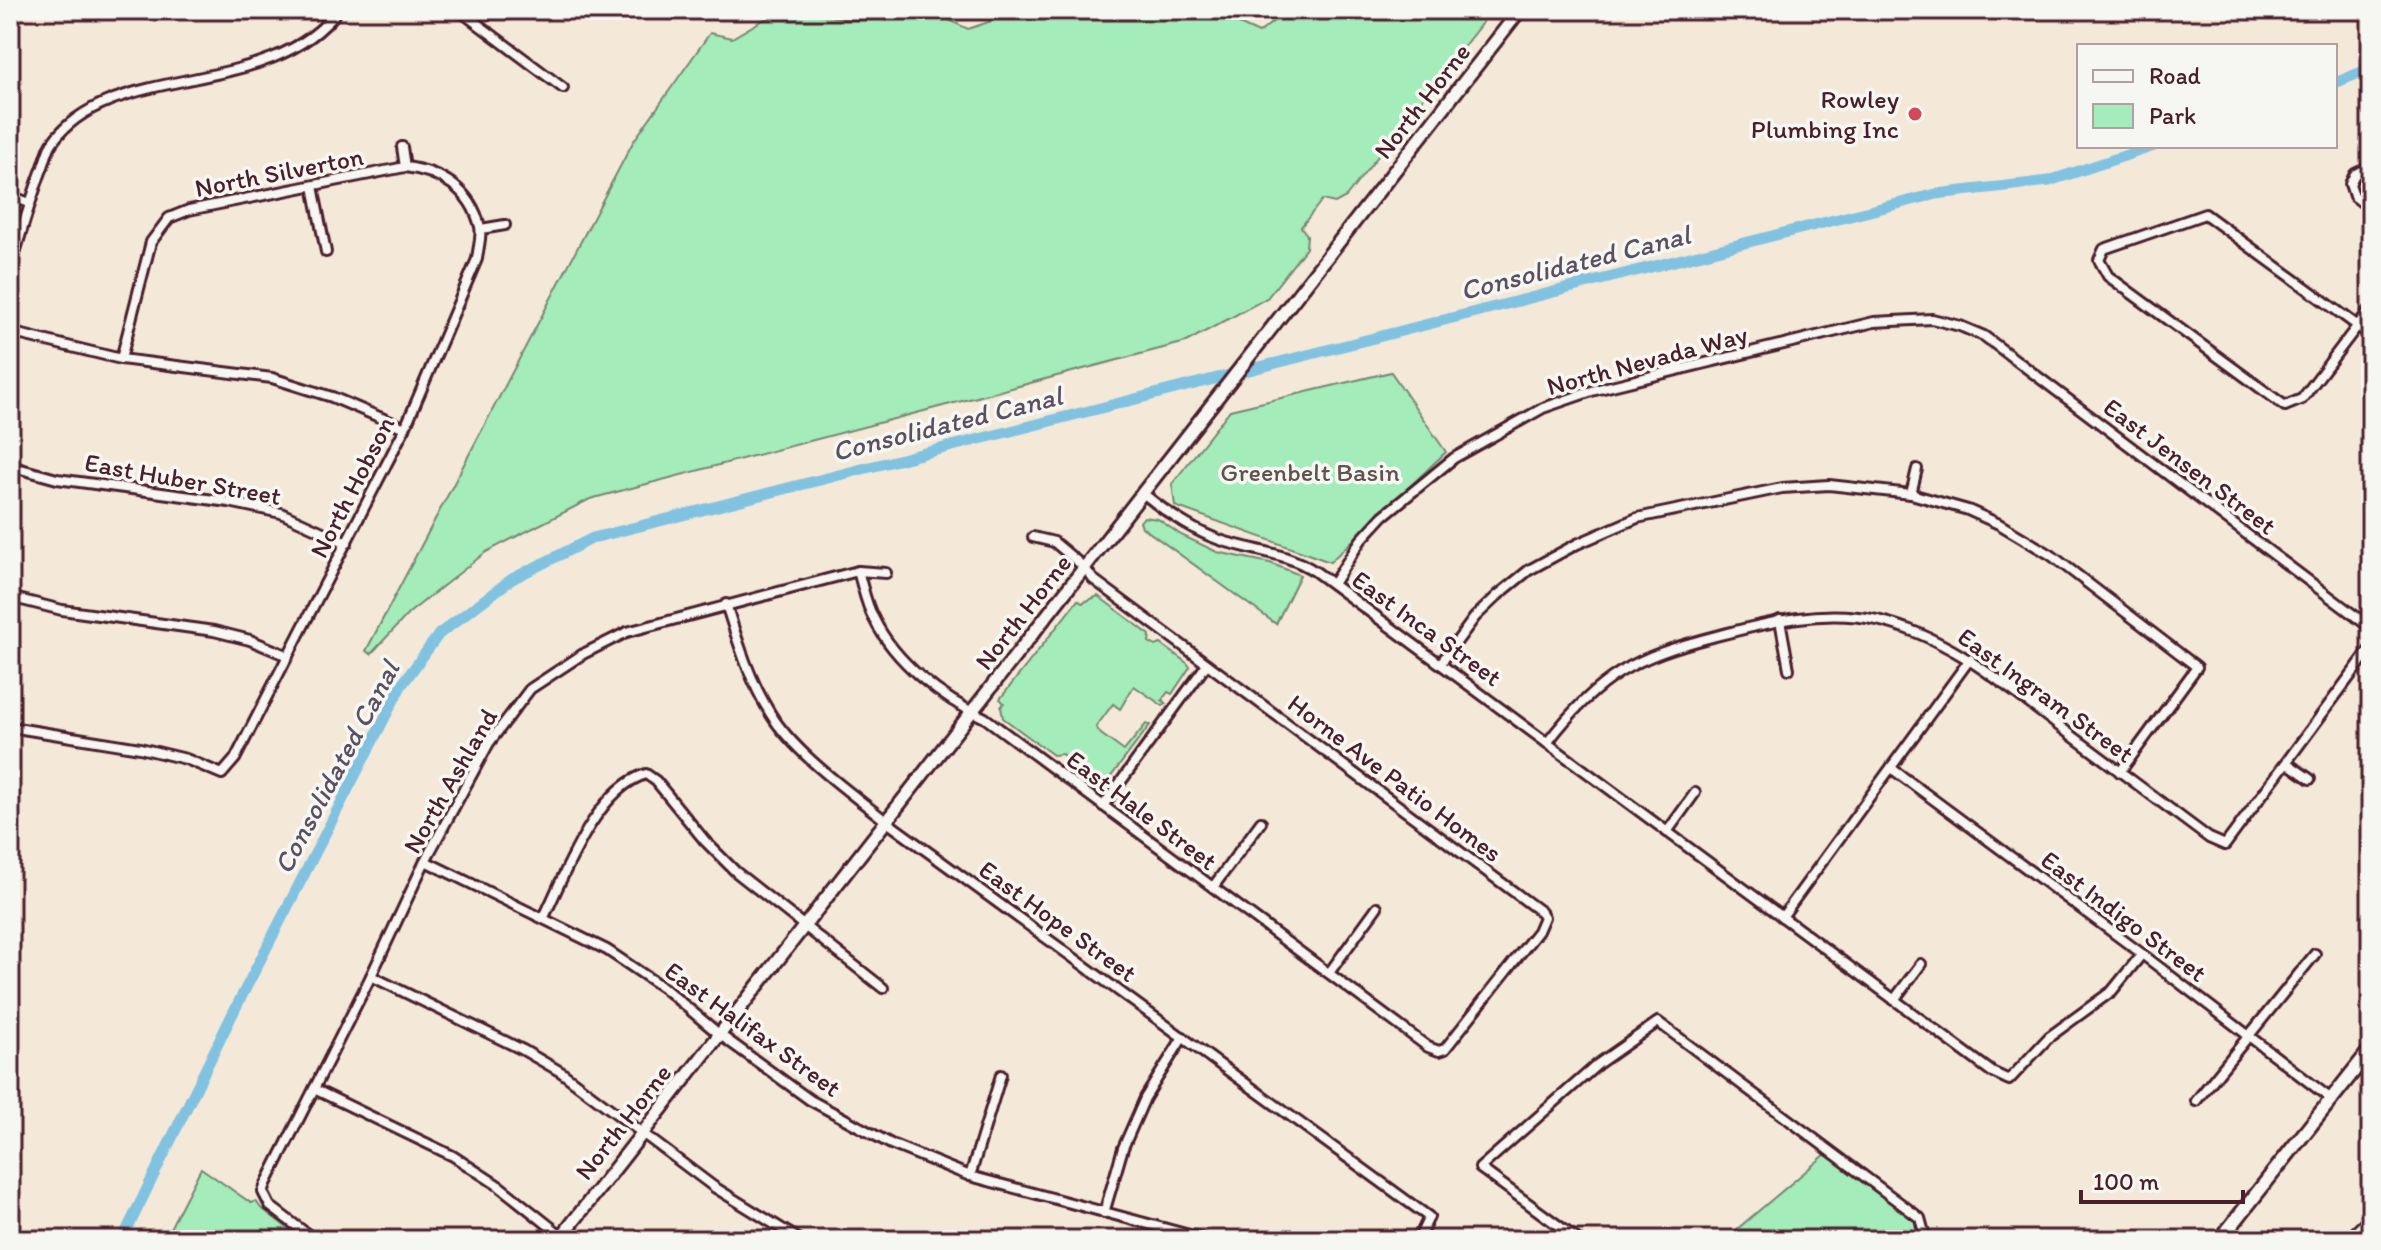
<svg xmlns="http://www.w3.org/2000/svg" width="2381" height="1250" font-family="Itim,sans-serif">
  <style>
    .green { fill: #a4ecb9; stroke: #778672; stroke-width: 2 }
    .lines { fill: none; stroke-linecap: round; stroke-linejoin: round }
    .canal { stroke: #81c2e1; stroke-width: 11 }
    .minor-casing { stroke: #4a1f2b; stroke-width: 14 }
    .tertiary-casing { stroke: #4a1f2b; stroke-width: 17 }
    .secondary-casing { stroke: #4a1f2b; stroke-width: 18 }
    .minor { stroke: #f6f6f2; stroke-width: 8 }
    .tertiary { stroke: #f6f6f2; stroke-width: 11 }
    .secondary { stroke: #f6f6f2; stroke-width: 12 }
    .poi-dot { fill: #d1495b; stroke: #f6f6f2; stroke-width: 3 }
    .labels { text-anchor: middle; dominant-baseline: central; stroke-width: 7; stroke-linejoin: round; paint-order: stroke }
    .poi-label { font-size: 26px; fill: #4a1f2b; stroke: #f6f6f2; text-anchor: end }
    .street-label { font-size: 26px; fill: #4a1f2b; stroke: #f6f6f2 }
    .park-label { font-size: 26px; fill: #60524e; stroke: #f6f6f2 }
    .water-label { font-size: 28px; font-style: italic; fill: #5a5062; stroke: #f6f6f2 }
  </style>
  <rect width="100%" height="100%" fill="#f4e9d9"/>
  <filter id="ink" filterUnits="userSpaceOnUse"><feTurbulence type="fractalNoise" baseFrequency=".0125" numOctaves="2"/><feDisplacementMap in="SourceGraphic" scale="16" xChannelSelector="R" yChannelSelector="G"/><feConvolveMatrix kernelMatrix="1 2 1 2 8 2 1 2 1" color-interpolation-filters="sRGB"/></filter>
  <g filter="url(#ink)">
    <g class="green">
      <polygon points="795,10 851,20 930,11 968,29 1024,10 1208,10 1259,33 1287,10 1492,10 1346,197 1335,203 1322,200 1301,227 1307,235 1306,248 1267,298 1186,342 590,499 486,552 409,613 371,654 366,651 633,142 710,33 732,38 763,20"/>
      <polygon points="1391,372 1446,452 1330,562 1175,506 1172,484 1230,410"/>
      <polygon points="1144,517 1158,519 1181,535 1217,552 1270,563 1300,575 1276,624 1142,527 1140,522"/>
      <polygon points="1098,596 1150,635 1149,642 1156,646 1161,644 1187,663 1190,667 1172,694 1168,692 1162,700 1166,703 1163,706 1134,686 1120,709 1113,704 1096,727 1101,734 1124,751 1146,724 1150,725 1103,787 1099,788 1066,766 1066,758 1062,754 1053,755 1003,718 1001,707 1004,703 1000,699 1078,600 1082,603"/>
      <polygon points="1826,1154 1915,1221 1917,1240 1750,1240 1736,1230"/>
      <polygon points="201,1168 251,1203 256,1201 260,1207 303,1240 164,1240"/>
    </g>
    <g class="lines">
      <g class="canal">
        <polyline points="2335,83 2371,68"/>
        <polyline points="122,1240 231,1017 401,686 439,634 512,579 593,538 1936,194 2049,181 2154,146"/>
      </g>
      <defs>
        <g id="minor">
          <polyline points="320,10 330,20"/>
          <polyline points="459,10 563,88"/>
          <polyline points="402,147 405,167"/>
          <polyline points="2371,166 2355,174 2350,184 2354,196 2371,209"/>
          <polyline points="313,186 326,252"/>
          <polyline points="10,196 30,203"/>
          <polyline points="481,229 505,225"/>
          <path d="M 10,270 C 20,237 29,204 41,172 C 45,163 47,151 52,143 C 111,59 271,101 338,10"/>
          <polyline points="2371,308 2302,399 2285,406 2108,276 2099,260 2104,249 2205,214 2358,326 2371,336"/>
          <polyline points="10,332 121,359 272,378 332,397 405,428"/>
          <polyline points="10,466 57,479 229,502 281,513 347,543"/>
          <path d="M 1144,494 C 1167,513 1191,530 1220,540 C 1253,551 1286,552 1316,572 L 1992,1072 L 2009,1080 L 2049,1037 L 2112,991 L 2142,954"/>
          <polyline points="1911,494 1917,469"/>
          <path d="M 858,571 C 863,587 866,605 874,619 C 895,662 942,699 985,718 L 1428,1047 L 1439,1051 L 1445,1049 L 1538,931 L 1544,917 L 1541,912 L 1093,579 L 1085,568 L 1054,542 L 1033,537"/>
          <polyline points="1333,584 1361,540 1383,516 1454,458 1543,408 1595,390 1874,322 1932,319 1960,326 1984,336 2371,628"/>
          <polyline points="10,597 62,610 214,631 250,640 288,656"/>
          <path d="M 726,604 C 738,642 749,679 770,713 C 795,754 850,792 887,822 L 1429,1217 L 1418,1240"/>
          <polyline points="1780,620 1789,669"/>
          <polyline points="1441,663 1475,617 1498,595 1529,570 1577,544 1637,518 1782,488 1829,485 1911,494 1968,510 1999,524 2051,555 2197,667 2120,772"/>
          <path d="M 10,727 L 140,748 L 186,759 L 222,774 L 235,759 L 405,428 L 477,259 C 478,249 482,236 480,227 C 471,189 440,171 405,167 L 189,210 L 169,218 L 151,242 L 121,359"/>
          <path d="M 1547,743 C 1599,675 1635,657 1716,636 C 1769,622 1823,608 1877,620 C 1948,636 2002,683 2059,726 C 2109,763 2159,801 2209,838 L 2225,845 L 2371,648"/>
          <polyline points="2287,763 2310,779"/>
          <polyline points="1891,768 2142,954 2331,1099"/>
          <polyline points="1103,806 1207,664"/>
          <polyline points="1667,832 1695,793"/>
          <polyline points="425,861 607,950 665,989 719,1034 810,1100 891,1144 970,1176 1208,1240"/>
          <polyline points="1213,887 1261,822"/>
          <path d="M 544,917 C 565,874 596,789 646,774 L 656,781 L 705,841 L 736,872 L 883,988"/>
          <polyline points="1782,917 1970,659"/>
          <polyline points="1329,973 1377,907"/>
          <polyline points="371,976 523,1050 561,1072 714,1187 800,1240"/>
          <polyline points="1894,1000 1921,964"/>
          <polyline points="314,1089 453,1156 499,1186 567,1240"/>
          <polyline points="2196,1101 2315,954"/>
          <polyline points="970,1176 1001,1075"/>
          <polyline points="1104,1213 1123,1148 1145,1098 1183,1037"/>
          <polyline points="315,1240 270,1206 263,1192 266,1184 371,976 425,861 489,743 530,689 583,654 627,632 858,571 886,573"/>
          <polyline points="1578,1240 1480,1168 1598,1064 1658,1022 1920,1218 1926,1240"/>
          <polyline points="2347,1240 2371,1217"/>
        </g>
        <polyline id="tertiary" points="559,1240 1520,10"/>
        <polyline id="secondary" points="2220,1240 2371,1049"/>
      </defs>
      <use href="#minor" class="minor-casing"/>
      <use href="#tertiary" class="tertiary-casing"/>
      <use href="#secondary" class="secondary-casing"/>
      <use href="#minor" class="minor"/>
      <use href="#tertiary" class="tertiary"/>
      <use href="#secondary" class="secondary"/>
    </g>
  </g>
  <circle class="poi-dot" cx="1915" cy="114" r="8"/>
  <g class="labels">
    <g class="poi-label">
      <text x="1899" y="99">Rowley<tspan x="1899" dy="30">Plumbing Inc</tspan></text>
    </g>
    <g class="street-label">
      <text transform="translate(1422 101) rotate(-52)">North Horne</text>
      <text transform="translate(279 172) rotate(-11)">North Silverton</text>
      <text transform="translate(1647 360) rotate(-15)">North Nevada Way</text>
      <text transform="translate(2190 466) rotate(37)">East Jensen Street</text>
      <text transform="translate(183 479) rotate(10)">East Huber Street</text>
      <text transform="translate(352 487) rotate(-63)">North Hobson</text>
      <text transform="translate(1023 612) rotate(-52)">North Horne</text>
      <text transform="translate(1427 628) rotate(36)">East Inca Street</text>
      <text transform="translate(2046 695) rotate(36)">East Ingram Street</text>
      <text transform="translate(1395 778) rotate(37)">Horne Ave Patio Homes</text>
      <text transform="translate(450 781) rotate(-60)">North Ashland</text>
      <text transform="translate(1142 810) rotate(37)">East Hale Street</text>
      <text transform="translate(2124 916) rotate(37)">East Indigo Street</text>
      <text transform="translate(1058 921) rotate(36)">East Hope Street</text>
      <text transform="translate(753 1029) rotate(36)">East Halifax Street</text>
      <text transform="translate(623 1122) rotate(-52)">North Horne</text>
    </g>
    <g class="park-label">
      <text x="1310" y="472">Greenbelt Basin</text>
    </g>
    <g class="water-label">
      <text transform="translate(1575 262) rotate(-14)">Consolidated Canal</text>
      <text transform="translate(947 423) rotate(-14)">Consolidated Canal</text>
      <text transform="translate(336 767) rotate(-62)">Consolidated Canal</text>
    </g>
  </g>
  <rect width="2381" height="1250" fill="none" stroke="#f6f6f2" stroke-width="40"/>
  <rect x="20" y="20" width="2341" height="1210" fill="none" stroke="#4a1f2b" stroke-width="3" filter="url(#ink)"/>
  <rect x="2077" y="44" width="260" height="104" fill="#f6f6f2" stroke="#b1a0a2" stroke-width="2"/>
  <rect x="2093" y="70" width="40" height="12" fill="#f6f6f2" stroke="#b1a0a2" stroke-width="2"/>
  <text x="2149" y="84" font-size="24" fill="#4a1f2b">Road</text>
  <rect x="2093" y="104" width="40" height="24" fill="#a4ecb9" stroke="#b1a0a2" stroke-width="2"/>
  <text x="2149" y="124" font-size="24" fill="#4a1f2b">Park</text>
  <path d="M2081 1190v12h162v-12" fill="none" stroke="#4a1f2b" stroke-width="4"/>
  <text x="2093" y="1190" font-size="24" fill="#4a1f2b" stroke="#f6f6f2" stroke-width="6" paint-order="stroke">100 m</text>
</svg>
